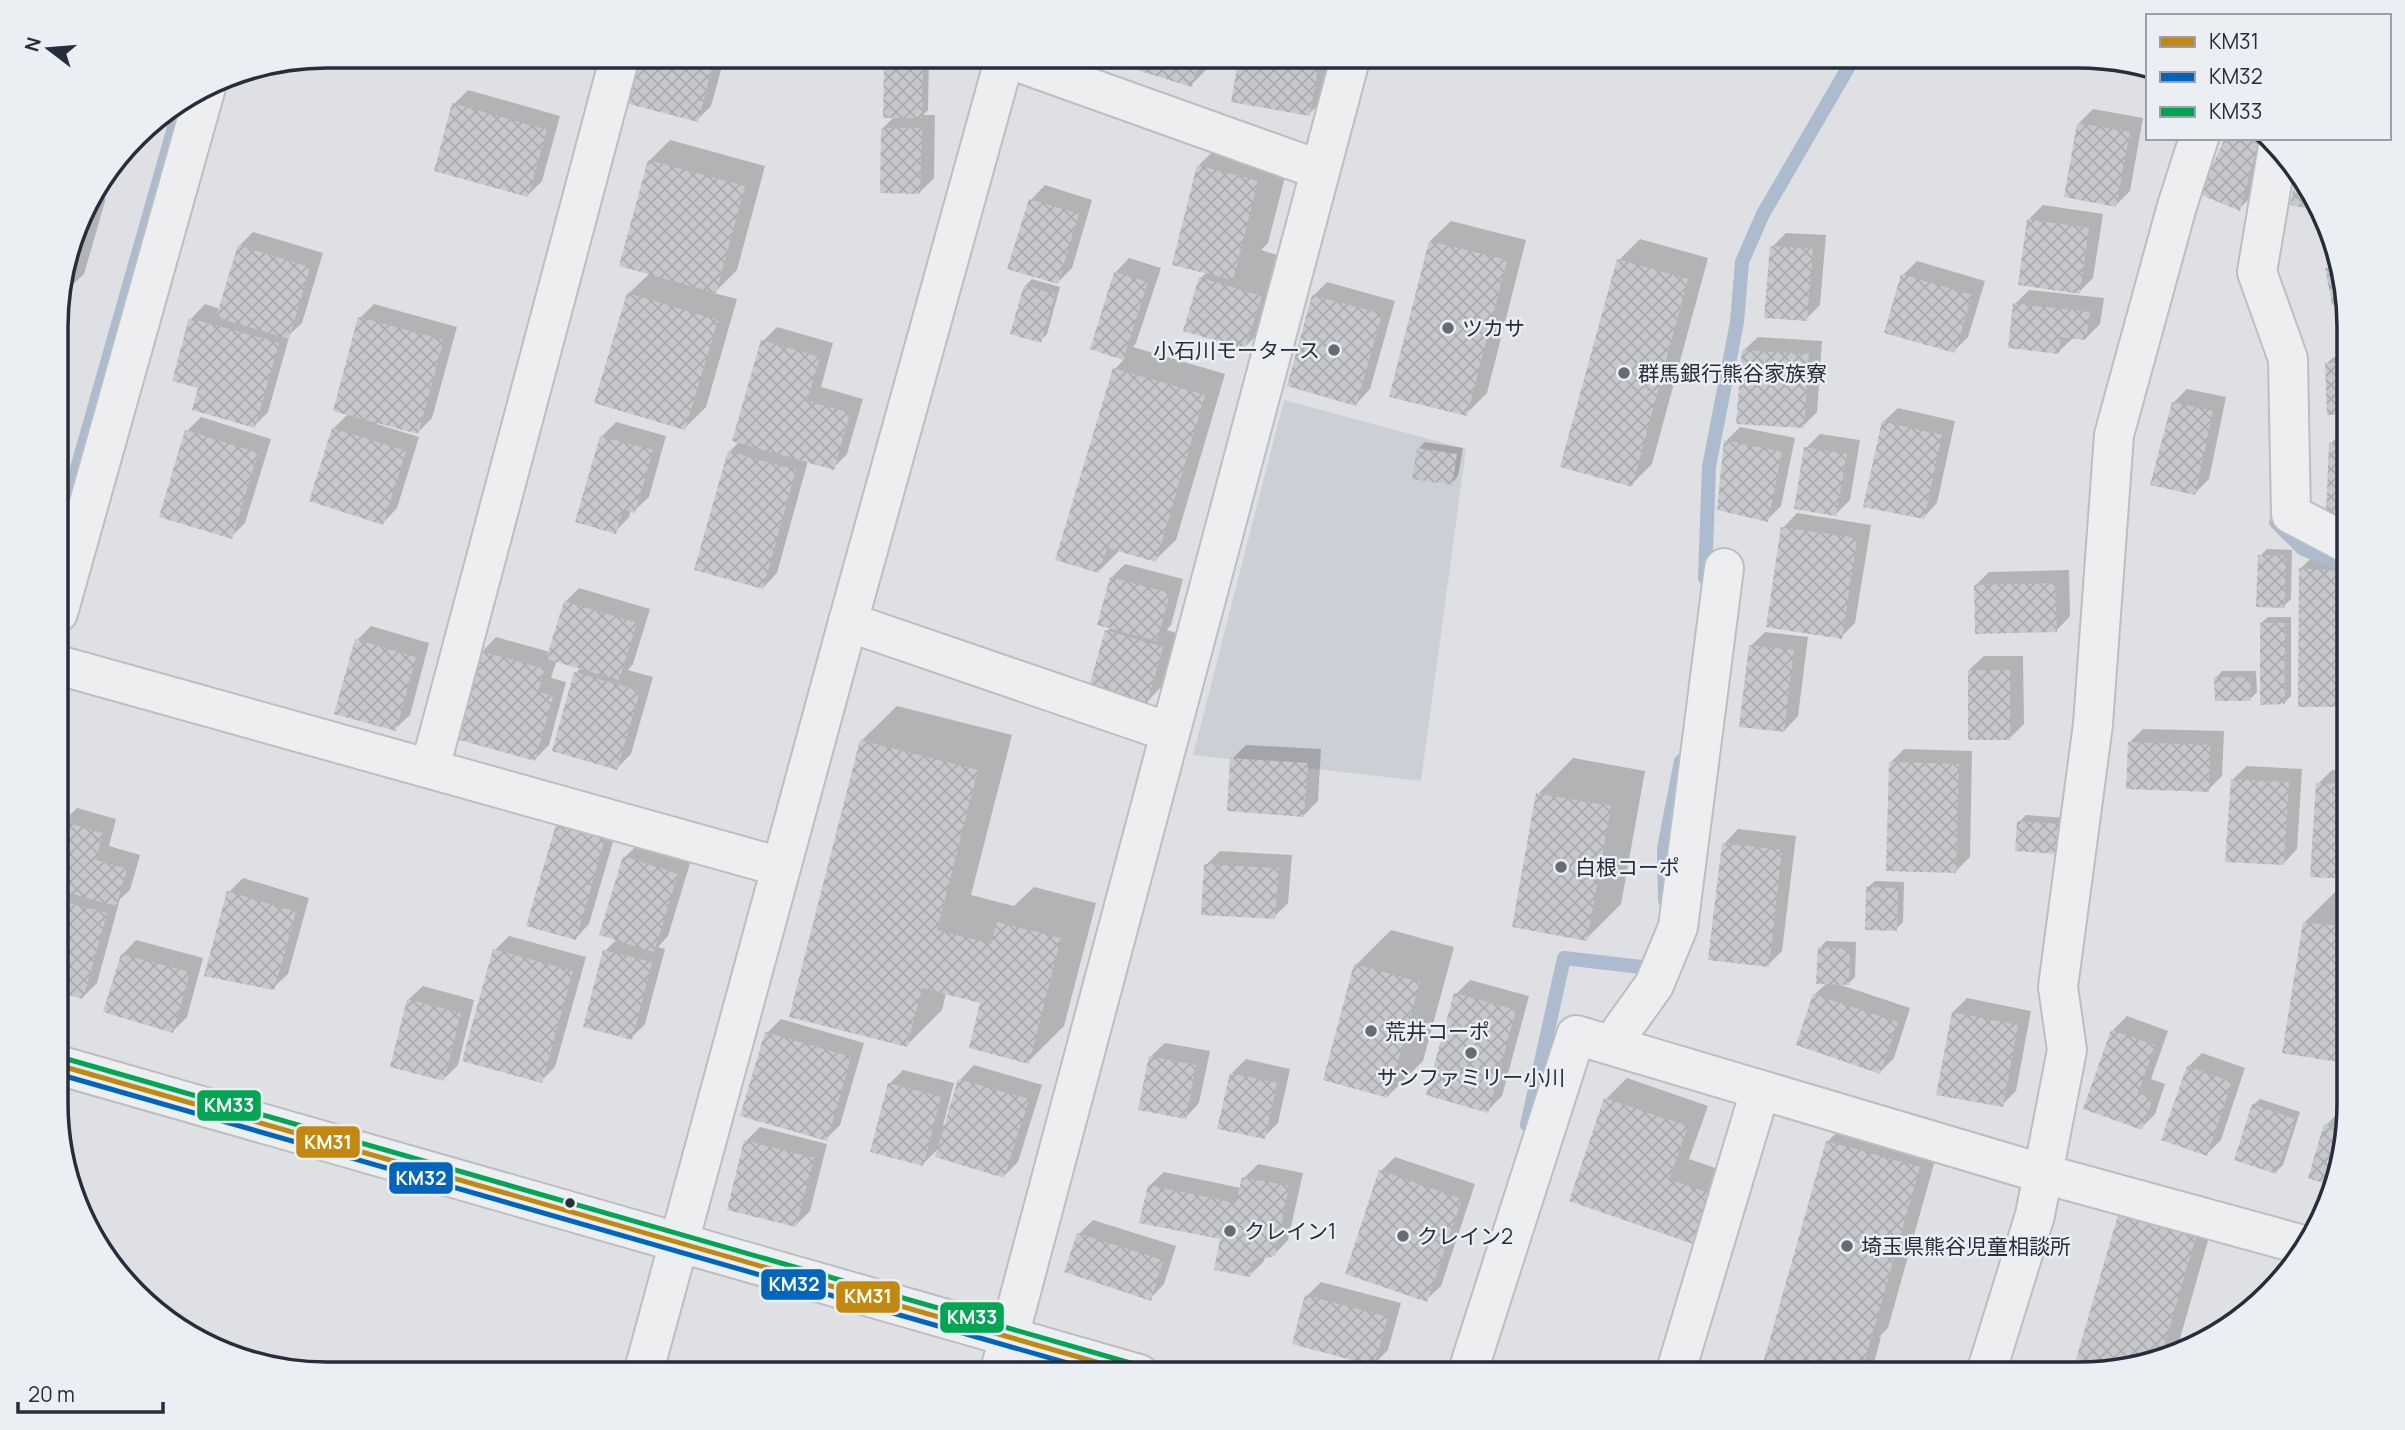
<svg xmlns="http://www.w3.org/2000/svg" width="2405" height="1430" font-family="Manrope,'Noto Sans JP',sans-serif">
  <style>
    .built { fill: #cccfd6 }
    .shadow { fill: #0003 }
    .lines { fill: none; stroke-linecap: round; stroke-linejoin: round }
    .stream { stroke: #acbbcd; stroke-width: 14 }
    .building { fill: url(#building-cross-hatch) }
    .minor-casing { stroke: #bcbec1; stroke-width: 42 }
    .tertiary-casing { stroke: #bcbec1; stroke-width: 42 }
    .minor { stroke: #edeef0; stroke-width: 38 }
    .tertiary { stroke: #edeef0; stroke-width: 38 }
    .bus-1-casing { stroke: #ebeef3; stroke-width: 10 }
    .bus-2-casing { stroke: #ebeef3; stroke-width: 10 }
    .bus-3-casing { stroke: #ebeef3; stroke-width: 10 }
    .bus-1 { stroke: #c3880f; stroke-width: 5 }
    .bus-2 { stroke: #0065bd; stroke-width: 5 }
    .bus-3 { stroke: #00a651; stroke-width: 5 }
    .poi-dot { fill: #666c76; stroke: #ebeef3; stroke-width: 2.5 }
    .bus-dot { fill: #262d3b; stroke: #ebeef3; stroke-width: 2.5 }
    .labels { text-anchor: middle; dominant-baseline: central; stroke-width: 5; stroke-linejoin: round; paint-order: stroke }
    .poi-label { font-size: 21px; fill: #262d3b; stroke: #ebeef3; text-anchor: start }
    .rim { fill: none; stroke: #262d3b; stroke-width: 3.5 }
    .line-badge { stroke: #ebeef3; stroke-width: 2.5 }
    .badge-label { font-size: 19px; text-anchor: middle; font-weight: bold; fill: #fff }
  </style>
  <defs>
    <pattern id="building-cross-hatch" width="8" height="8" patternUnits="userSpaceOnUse" patternTransform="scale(1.75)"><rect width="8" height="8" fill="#c6c8cb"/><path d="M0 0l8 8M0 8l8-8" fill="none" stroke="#aaacaf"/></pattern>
  </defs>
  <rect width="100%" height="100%" fill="#dee0e3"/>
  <polygon class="built" points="1284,400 1466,449 1421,781 1193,755"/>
  <g class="shadow">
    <polygon points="638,56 725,56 711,106 697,120"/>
    <polygon points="891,56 929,56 928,110 923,115 935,115 934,178 920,192 882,129 895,116 886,61"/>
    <polygon points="1132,56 1210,56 1205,71 1191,85"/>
    <polygon points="1241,56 1337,56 1330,94 1309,114"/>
    <polygon points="468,90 560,116 542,181 528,195 454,104"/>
    <polygon points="2093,109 2143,118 2130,191 2116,205 2079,123"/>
    <polygon points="1234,131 1293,146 1268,243 1261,250 1296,261 1280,312 1245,347 1201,278 1207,272 1198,166"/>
    <polygon points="2227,138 2269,138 2253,195 2239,209"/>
    <polygon points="670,140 765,166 737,270 714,293 737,299 706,407 685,428 628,294 650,273 649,161"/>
    <polygon points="1045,185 1092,200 1072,268 1058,282 1010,268 1031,200"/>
    <polygon points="94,194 106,198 84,274 69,288 60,286 84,207"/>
    <polygon points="2043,205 2103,214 2093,278 2079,292 2028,220"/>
    <polygon points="1451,221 1526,240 1487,393 1466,414 1430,241"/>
    <polygon points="253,232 323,253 302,323 290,334 268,412 254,426 200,387 191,319 205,304 220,309 239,246"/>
    <polygon points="1786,233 1826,235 1820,305 1806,319 1772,247"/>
    <polygon points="1640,239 1708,258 1652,464 1631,485 1619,260"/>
    <polygon points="1129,258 1161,268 1136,343 1133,347 1225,374 1176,540 1155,560 1120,550 1099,571 1115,369 1125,358 1092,348 1115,273"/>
    <polygon points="1917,261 1985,281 1968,337 1954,351 1903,275"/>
    <polygon points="2334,262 2346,301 2334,303 2327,269"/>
    <polygon points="1032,279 1060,287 1047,334 1040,341 1025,286"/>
    <polygon points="1327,282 1395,301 1370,389 1356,404 1313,296"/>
    <polygon points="2029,290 2104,298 2100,324 2086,338 2073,338 2058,352 2015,304"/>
    <polygon points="374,304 457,327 432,418 418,432 378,421 377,424 419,437 397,508 383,523 333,429 349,413 360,318"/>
    <polygon points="777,327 833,343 821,387 863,399 847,454 833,468 808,461 777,573 763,588 729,452 740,441 763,341"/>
    <polygon points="1758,337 1822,341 1817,412 1803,426 1743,351"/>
    <polygon points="2348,356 2348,412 2328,413 2327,363 2334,357"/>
    <polygon points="2187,389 2226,397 2209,479 2195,493 2173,403"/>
    <polygon points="1898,408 1955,421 1937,503 1923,518 1883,422"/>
    <polygon points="201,417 271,439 245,523 231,537 187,431"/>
    <polygon points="616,422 666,436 649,497 634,511 631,510 629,517 615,532 578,521 602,436"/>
    <polygon points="1740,427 1795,438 1781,506 1767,520 1726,441"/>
    <polygon points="2345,430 2348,430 2348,513 2328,512 2330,444"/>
    <polygon points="1820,434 1860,440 1850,500 1836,514 1806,448"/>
    <polygon points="1425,442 1463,448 1458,476 1452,483 1418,449"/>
    <polygon points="1797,513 1871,525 1855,623 1841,637 1783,528"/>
    <polygon points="2321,548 2348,550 2348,705 2300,705 2300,569"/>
    <polygon points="2267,549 2292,550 2291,599 2284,606 2260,556"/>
    <polygon points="1125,564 1183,579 1171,625 1167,630 1176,633 1161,687 1147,702 1107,631 1111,627 1111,578"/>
    <polygon points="2069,570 2070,616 2056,631 1975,586 1989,572"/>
    <polygon points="579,588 650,609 633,664 628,670 653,677 631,754 617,768 576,673 581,667 557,660 551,678 566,682 549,745 535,759 482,652 496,637 550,652 565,602"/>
    <polygon points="2268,617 2291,617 2291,696 2284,703 2261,623"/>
    <polygon points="371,626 429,643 410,715 395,729 357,640"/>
    <polygon points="1765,632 1808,637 1798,716 1784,731 1751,646"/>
    <polygon points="1984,656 2023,656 2024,724 2010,738 1969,670"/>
    <polygon points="2222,671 2256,671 2257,692 2250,699 2216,678"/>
    <polygon points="897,706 1012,735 971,895 1014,906 1034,887 1096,903 1064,1026 1028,1062 982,1002 946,993 942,1010 907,1045 861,741"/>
    <polygon points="2143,729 2224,731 2222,776 2208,790 2129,743"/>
    <polygon points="1246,745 1321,749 1318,801 1304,815 1232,759"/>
    <polygon points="1904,749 1972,751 1970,857 1956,871 1890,763"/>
    <polygon points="1573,758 1645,771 1621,904 1586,939 1538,794"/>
    <polygon points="2247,766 2302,769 2297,849 2283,864 2232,780"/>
    <polygon points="2332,770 2348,770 2348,877 2312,875 2318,784"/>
    <polygon points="77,808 116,819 109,846 140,855 130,890 120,899 97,983 83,997 58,990 58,840 63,822"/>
    <polygon points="2026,815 2066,818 2063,845 2019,822"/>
    <polygon points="619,821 589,924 575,939 529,925"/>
    <polygon points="1738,829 1796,836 1782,951 1768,965 1724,844"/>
    <polygon points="639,843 691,860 668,936 658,947 665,949 645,1024 631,1038 605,951 617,939 625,857"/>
    <polygon points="1220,851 1292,855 1288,903 1274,917 1206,865"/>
    <polygon points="243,878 309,898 288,974 273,988 229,892"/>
    <polygon points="1875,881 1904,882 1903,922 1896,929 1868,887"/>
    <polygon points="2340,887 2348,888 2348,1051 2339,1060 2304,923"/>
    <polygon points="1391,930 1454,947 1423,1061 1388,1096 1356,965"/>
    <polygon points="509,936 586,957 555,1067 541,1081 495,950"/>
    <polygon points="136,940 203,958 187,1017 173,1031 122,955"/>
    <polygon points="1826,941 1856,942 1855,977 1848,984 1838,984 1910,1008 1894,1058 1880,1072 1814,995 1827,983 1820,948"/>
    <polygon points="1470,980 1529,996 1502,1096 1487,1111 1456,994"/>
    <polygon points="423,986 474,1000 458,1065 444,1079 408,1000"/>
    <polygon points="1967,998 2031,1011 2016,1091 2002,1105 1953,1012"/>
    <polygon points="2127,1016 2168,1031 2151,1079 2165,1084 2155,1114 2141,1128 2086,1108 2113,1030"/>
    <polygon points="781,1019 864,1043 840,1125 826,1139 767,1033"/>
    <polygon points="1165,1043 1210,1051 1199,1103 1185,1118 1150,1057"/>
    <polygon points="2202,1053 2245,1068 2221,1140 2207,1154 2188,1067"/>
    <polygon points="1246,1059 1290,1069 1278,1123 1264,1137 1232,1073"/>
    <polygon points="974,1065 1042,1085 1018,1162 1004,1176 940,1147 923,1164 889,1084 903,1070 954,1083 943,1126 946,1126 960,1080"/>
    <polygon points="1627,1078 1708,1106 1689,1159 1736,1175 1698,1244 1606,1099"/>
    <polygon points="2260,1099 2300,1112 2283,1165 2276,1172 2253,1105"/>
    <polygon points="2340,1111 2348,1113 2348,1120 2329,1184 2326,1125"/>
    <polygon points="1848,1121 1939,1146 1888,1328 1879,1337 1881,1337 1871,1374 1762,1374 1827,1142"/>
    <polygon points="760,1127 827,1144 810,1211 796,1225 746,1141"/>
    <polygon points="1395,1157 1475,1184 1441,1286 1426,1300 1381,1171"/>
    <polygon points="1258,1164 1303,1173 1288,1240 1274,1255 1265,1257 1264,1261 1250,1275 1222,1238 1149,1186 1164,1172 1241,1188 1244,1178"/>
    <polygon points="2121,1208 2217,1209 2177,1349 2095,1373 2074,1373"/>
    <polygon points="1093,1220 1176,1246 1164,1284 1150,1299 1079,1234"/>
    <polygon points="1321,1282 1401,1303 1388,1350 1374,1364 1307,1296"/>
  </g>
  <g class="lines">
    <g class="stream">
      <polyline points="2276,522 2303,549 2348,566"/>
      <polyline points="58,535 181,103"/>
      <polyline points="1705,578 1709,467 1737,322 1742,262 1763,214 1855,56"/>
      <polyline points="1665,900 1664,848 1681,761"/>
      <polyline points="1527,1125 1564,958 1650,968 1652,961"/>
    </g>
  </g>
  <g class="building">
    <polygon points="637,56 715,56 698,122 625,103"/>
    <polygon points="1131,56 1201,56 1192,87 1127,67"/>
    <polygon points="1239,56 1320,56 1310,116 1231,102"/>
    <polygon points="884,61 923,62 922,118 883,118"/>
    <polygon points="452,103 547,130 528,197 434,171"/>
    <polygon points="2077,123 2130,132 2116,207 2064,197"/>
    <polygon points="881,128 922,128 920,194 880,193"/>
    <polygon points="2225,138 2254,138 2259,140 2240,211 2199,194"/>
    <polygon points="648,160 745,186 716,293 619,266"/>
    <polygon points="1197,165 1258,181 1233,280 1172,265"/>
    <polygon points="2297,171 2312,191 2318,211 2290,205"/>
    <polygon points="1029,199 1079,214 1058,284 1007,269"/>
    <polygon points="84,209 93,212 70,290 60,287"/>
    <polygon points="2027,219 2089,228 2080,294 2018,285"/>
    <polygon points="1429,241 1507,260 1467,416 1389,397"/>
    <polygon points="238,245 310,267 289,339 216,317"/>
    <polygon points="1770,246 1813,249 1807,321 1764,318"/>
    <polygon points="1617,259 1688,279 1632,487 1560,467"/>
    <polygon points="2335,267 2346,302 2332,305 2325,268"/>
    <polygon points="1114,272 1148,282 1123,360 1090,349"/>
    <polygon points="1901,274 1972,295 1955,353 1884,333"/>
    <polygon points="1199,277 1262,296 1245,349 1183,331"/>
    <polygon points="1024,285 1055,294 1041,343 1010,334"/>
    <polygon points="627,293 718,320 685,430 594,403"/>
    <polygon points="1312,295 1382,314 1356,406 1287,386"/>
    <polygon points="2013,303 2090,312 2086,340 2061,337 2059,354 2008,348"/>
    <polygon points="358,317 444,340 418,434 333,411"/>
    <polygon points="189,318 279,343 255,428 192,410 198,388 172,381"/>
    <polygon points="761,340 820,357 807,401 850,413 834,470 732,441"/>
    <polygon points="1742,350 1809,354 1804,428 1736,424"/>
    <polygon points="2348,362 2348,414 2327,415 2325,363"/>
    <polygon points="1113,368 1205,395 1156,562 1107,548 1099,573 1055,560"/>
    <polygon points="2172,402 2213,411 2195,495 2150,485"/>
    <polygon points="1882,421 1942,435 1924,519 1863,507"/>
    <polygon points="332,428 406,451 383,525 309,501"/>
    <polygon points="185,430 258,453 232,539 159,517"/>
    <polygon points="600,436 653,450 635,513 623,509 616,534 575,522"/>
    <polygon points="1724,440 1782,452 1768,522 1717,510"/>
    <polygon points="2329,443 2348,444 2348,515 2326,514"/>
    <polygon points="1804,447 1847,454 1836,516 1794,509"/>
    <polygon points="1417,448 1457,454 1452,485 1412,479"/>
    <polygon points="728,451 796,470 763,589 694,570"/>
    <polygon points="1781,527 1857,538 1842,639 1766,627"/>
    <polygon points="2258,555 2286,556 2285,608 2256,607"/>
    <polygon points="2299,568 2348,572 2348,707 2298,707"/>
    <polygon points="1110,577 1170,593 1157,641 1097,625"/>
    <polygon points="2055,583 2057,632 1975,634 1974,585"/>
    <polygon points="564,601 637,623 619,680 546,659"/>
    <polygon points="2260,623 2285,623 2285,704 2260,705"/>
    <polygon points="1105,630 1163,647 1147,704 1089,687"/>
    <polygon points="355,639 416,657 396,731 334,714"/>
    <polygon points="1749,645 1794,650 1784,732 1739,727"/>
    <polygon points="480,651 545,669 538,692 553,696 535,761 456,739"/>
    <rect x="1968" y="670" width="42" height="70"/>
    <polygon points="574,672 640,691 617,770 552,751"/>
    <polygon points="2214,677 2250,677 2251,701 2215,701"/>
    <polygon points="860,740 978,770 937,930 991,944 997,922 1061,938 1029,1064 969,1048 980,1003 922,988 907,1047 789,1017"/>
    <polygon points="2128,742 2210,745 2209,792 2126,789"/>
    <polygon points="1230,758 1308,763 1304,817 1227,811"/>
    <polygon points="1889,762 1959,764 1956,873 1886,871"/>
    <polygon points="2231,779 2289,782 2284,865 2225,862"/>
    <polygon points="2316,783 2348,784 2348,879 2310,877"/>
    <polygon points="1536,793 1611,806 1587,941 1512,927"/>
    <polygon points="61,821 103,833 96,860 127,869 116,906 58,890 58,833"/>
    <polygon points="557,821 606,835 576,940 526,926"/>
    <polygon points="2017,821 2060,824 2057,854 2015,851"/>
    <polygon points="1722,843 1782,850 1769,967 1708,960"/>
    <polygon points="623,856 678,874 654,952 599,935"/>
    <polygon points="1204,864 1279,868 1275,919 1201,915"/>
    <polygon points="1866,887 1898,888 1897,931 1865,930"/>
    <polygon points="227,891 296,912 274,990 204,976"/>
    <polygon points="58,900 107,913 83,999 58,992"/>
    <polygon points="2303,922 2348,927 2348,1006 2339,1062 2282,1053"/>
    <polygon points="1818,947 1850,949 1849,985 1816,984"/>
    <polygon points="493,949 573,971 542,1083 462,1061"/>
    <polygon points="603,950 652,962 632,1040 583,1027"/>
    <polygon points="121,954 190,972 173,1033 103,1012"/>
    <polygon points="1354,964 1420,982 1388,1098 1323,1080"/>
    <polygon points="1454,993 1516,1010 1488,1113 1426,1095"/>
    <polygon points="1813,994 1898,1022 1880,1074 1796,1045"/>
    <polygon points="407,999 461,1013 444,1081 390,1067"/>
    <polygon points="1952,1012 2018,1025 2003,1107 1936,1095"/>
    <polygon points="2111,1030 2155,1045 2138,1093 2153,1098 2142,1130 2083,1109"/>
    <polygon points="765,1032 851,1057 827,1141 740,1116"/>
    <polygon points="1149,1056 1196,1065 1186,1119 1138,1110"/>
    <polygon points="2187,1066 2232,1082 2207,1156 2161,1140"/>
    <polygon points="1230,1073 1277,1083 1265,1139 1217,1129"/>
    <polygon points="958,1079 1029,1099 1004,1178 935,1157"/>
    <polygon points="888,1083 941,1097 923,1166 870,1152"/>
    <polygon points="1604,1098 1688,1126 1669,1179 1717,1196 1699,1246 1569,1201"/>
    <polygon points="2252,1104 2295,1119 2276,1174 2234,1160"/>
    <polygon points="2324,1124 2345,1131 2329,1185 2308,1178"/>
    <polygon points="744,1140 814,1158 796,1227 727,1210"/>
    <polygon points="1826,1141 1920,1167 1861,1374 1760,1374"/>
    <polygon points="1379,1170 1462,1199 1427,1302 1345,1274"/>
    <polygon points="1242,1177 1289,1186 1275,1256 1253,1261 1250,1277 1214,1270 1220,1239 1139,1223 1148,1185 1236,1203"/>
    <polygon points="2120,1208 2198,1230 2162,1353 2095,1373 2072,1373"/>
    <polygon points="1077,1233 1163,1260 1151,1301 1064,1272"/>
    <polygon points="1305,1295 1388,1317 1374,1366 1292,1344"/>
  </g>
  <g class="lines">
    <defs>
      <g id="minor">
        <polyline points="1001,56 1320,170"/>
        <polyline points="2278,147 2257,272 2288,359 2291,514 2348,544"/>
        <polyline points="58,613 206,87"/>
        <polyline points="848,622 1169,732"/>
        <polyline points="58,665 781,867"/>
        <polyline points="430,768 620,56"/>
        <polyline points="1611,1045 1654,985 1678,927 1724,568"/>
        <polyline points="1986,1373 2035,1215 2067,1050 2058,987 2093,724 2114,435 2177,206 2199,138"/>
        <polyline points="643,1374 848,622 1005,57"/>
        <polyline points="1467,1374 1576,1035 2044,1174 2307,1246"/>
        <polyline points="1675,1374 1760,1091"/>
      </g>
      <g id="tertiary">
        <polyline points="58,1065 1139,1374"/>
        <polyline points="999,1374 1351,56"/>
      </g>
    </defs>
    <use href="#minor" class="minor-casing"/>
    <use href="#tertiary" class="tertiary-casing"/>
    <use href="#minor" class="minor"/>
    <use href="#tertiary" class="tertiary"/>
    <defs>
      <polyline id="bus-1" points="58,1065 1138,1374"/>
      <polyline id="bus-2" points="58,1074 1106,1374"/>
      <polyline id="bus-3" points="60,1057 1141,1366"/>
    </defs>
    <use href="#bus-1" class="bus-1-casing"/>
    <use href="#bus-2" class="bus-2-casing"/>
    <use href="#bus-3" class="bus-3-casing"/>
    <use href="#bus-1" class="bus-1"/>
    <use href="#bus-2" class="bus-2"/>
    <use href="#bus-3" class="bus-3"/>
  </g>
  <g class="poi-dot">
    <circle cx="1448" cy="328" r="7"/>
    <circle cx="1334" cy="350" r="7"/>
    <circle cx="1624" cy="373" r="7"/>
    <circle cx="1561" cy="867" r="7"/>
    <circle cx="1371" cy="1031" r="7"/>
    <circle cx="1471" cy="1053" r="7"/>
    <circle cx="1230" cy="1231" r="7"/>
    <circle cx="1403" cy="1236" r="7"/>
    <circle cx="1847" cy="1246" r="7"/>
  </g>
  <circle class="bus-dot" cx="570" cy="1203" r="6"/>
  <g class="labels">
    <g class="poi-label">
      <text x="1462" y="328">ツカサ</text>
      <text x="1320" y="350" text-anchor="end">小石川モータース</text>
      <text x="1638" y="373">群馬銀行熊谷家族寮</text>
      <text x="1575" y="867">白根コーポ</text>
      <text x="1385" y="1031">荒井コーポ</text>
      <text x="1471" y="1077" text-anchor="middle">サンファミリー小川</text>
      <text x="1244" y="1231">クレイン1</text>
      <text x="1417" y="1236">クレイン2</text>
      <text x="1861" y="1246">埼玉県熊谷児童相談所</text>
    </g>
  </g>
  <path d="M0 0H2405V1430H0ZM327 68H2078A259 259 0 0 1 2337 327V1103A259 259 0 0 1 2078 1362H327A259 259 0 0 1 68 1103V327A259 259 0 0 1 327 68Z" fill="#ebeef3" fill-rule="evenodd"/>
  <path class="rim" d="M327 68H2078A259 259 0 0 1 2337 327V1103A259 259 0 0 1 2078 1362H327A259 259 0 0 1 68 1103V327A259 259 0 0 1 327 68Z"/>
  <g class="line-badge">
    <rect x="196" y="1089" width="66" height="33" rx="7" fill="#00a651"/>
    <rect x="295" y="1125" width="66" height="34" rx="7" fill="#c3880f"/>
    <rect x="388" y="1161" width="66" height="34" rx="7" fill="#0065bd"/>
    <rect x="760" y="1268" width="67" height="33" rx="7" fill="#0065bd"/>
    <rect x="835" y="1280" width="66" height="34" rx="7" fill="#c3880f"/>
    <rect x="939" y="1301" width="66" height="33" rx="7" fill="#00a651"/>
  </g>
  <g class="badge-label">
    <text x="229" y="1112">KM33</text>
    <text x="328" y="1149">KM31</text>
    <text x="421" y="1185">KM32</text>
    <text x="794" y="1291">KM32</text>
    <text x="868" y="1303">KM31</text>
    <text x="972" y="1324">KM33</text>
  </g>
  <rect x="2146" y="14" width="245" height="126" fill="#ebeef3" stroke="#9ca1a9" stroke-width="2"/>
  <rect x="2160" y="37" width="35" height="10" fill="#c3880f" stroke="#9ca1a9" stroke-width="2"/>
  <text x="2209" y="49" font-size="21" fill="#262d3b">KM31</text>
  <rect x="2160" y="72" width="35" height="10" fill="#0065bd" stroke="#9ca1a9" stroke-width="2"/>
  <text x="2209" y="84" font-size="21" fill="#262d3b">KM32</text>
  <rect x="2160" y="107" width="35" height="10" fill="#00a651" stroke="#9ca1a9" stroke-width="2"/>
  <text x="2209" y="119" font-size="21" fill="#262d3b">KM33</text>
  <g transform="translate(49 49) rotate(286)" stroke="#ebeef3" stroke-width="5" paint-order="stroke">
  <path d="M0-5L12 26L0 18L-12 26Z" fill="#262d3b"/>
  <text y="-10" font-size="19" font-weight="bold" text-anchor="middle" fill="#262d3b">N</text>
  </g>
  <path d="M18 1402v10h145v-10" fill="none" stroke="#262d3b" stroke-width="3.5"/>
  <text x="28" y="1402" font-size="21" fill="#262d3b" stroke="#ebeef3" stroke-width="5" paint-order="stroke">20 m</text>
</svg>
